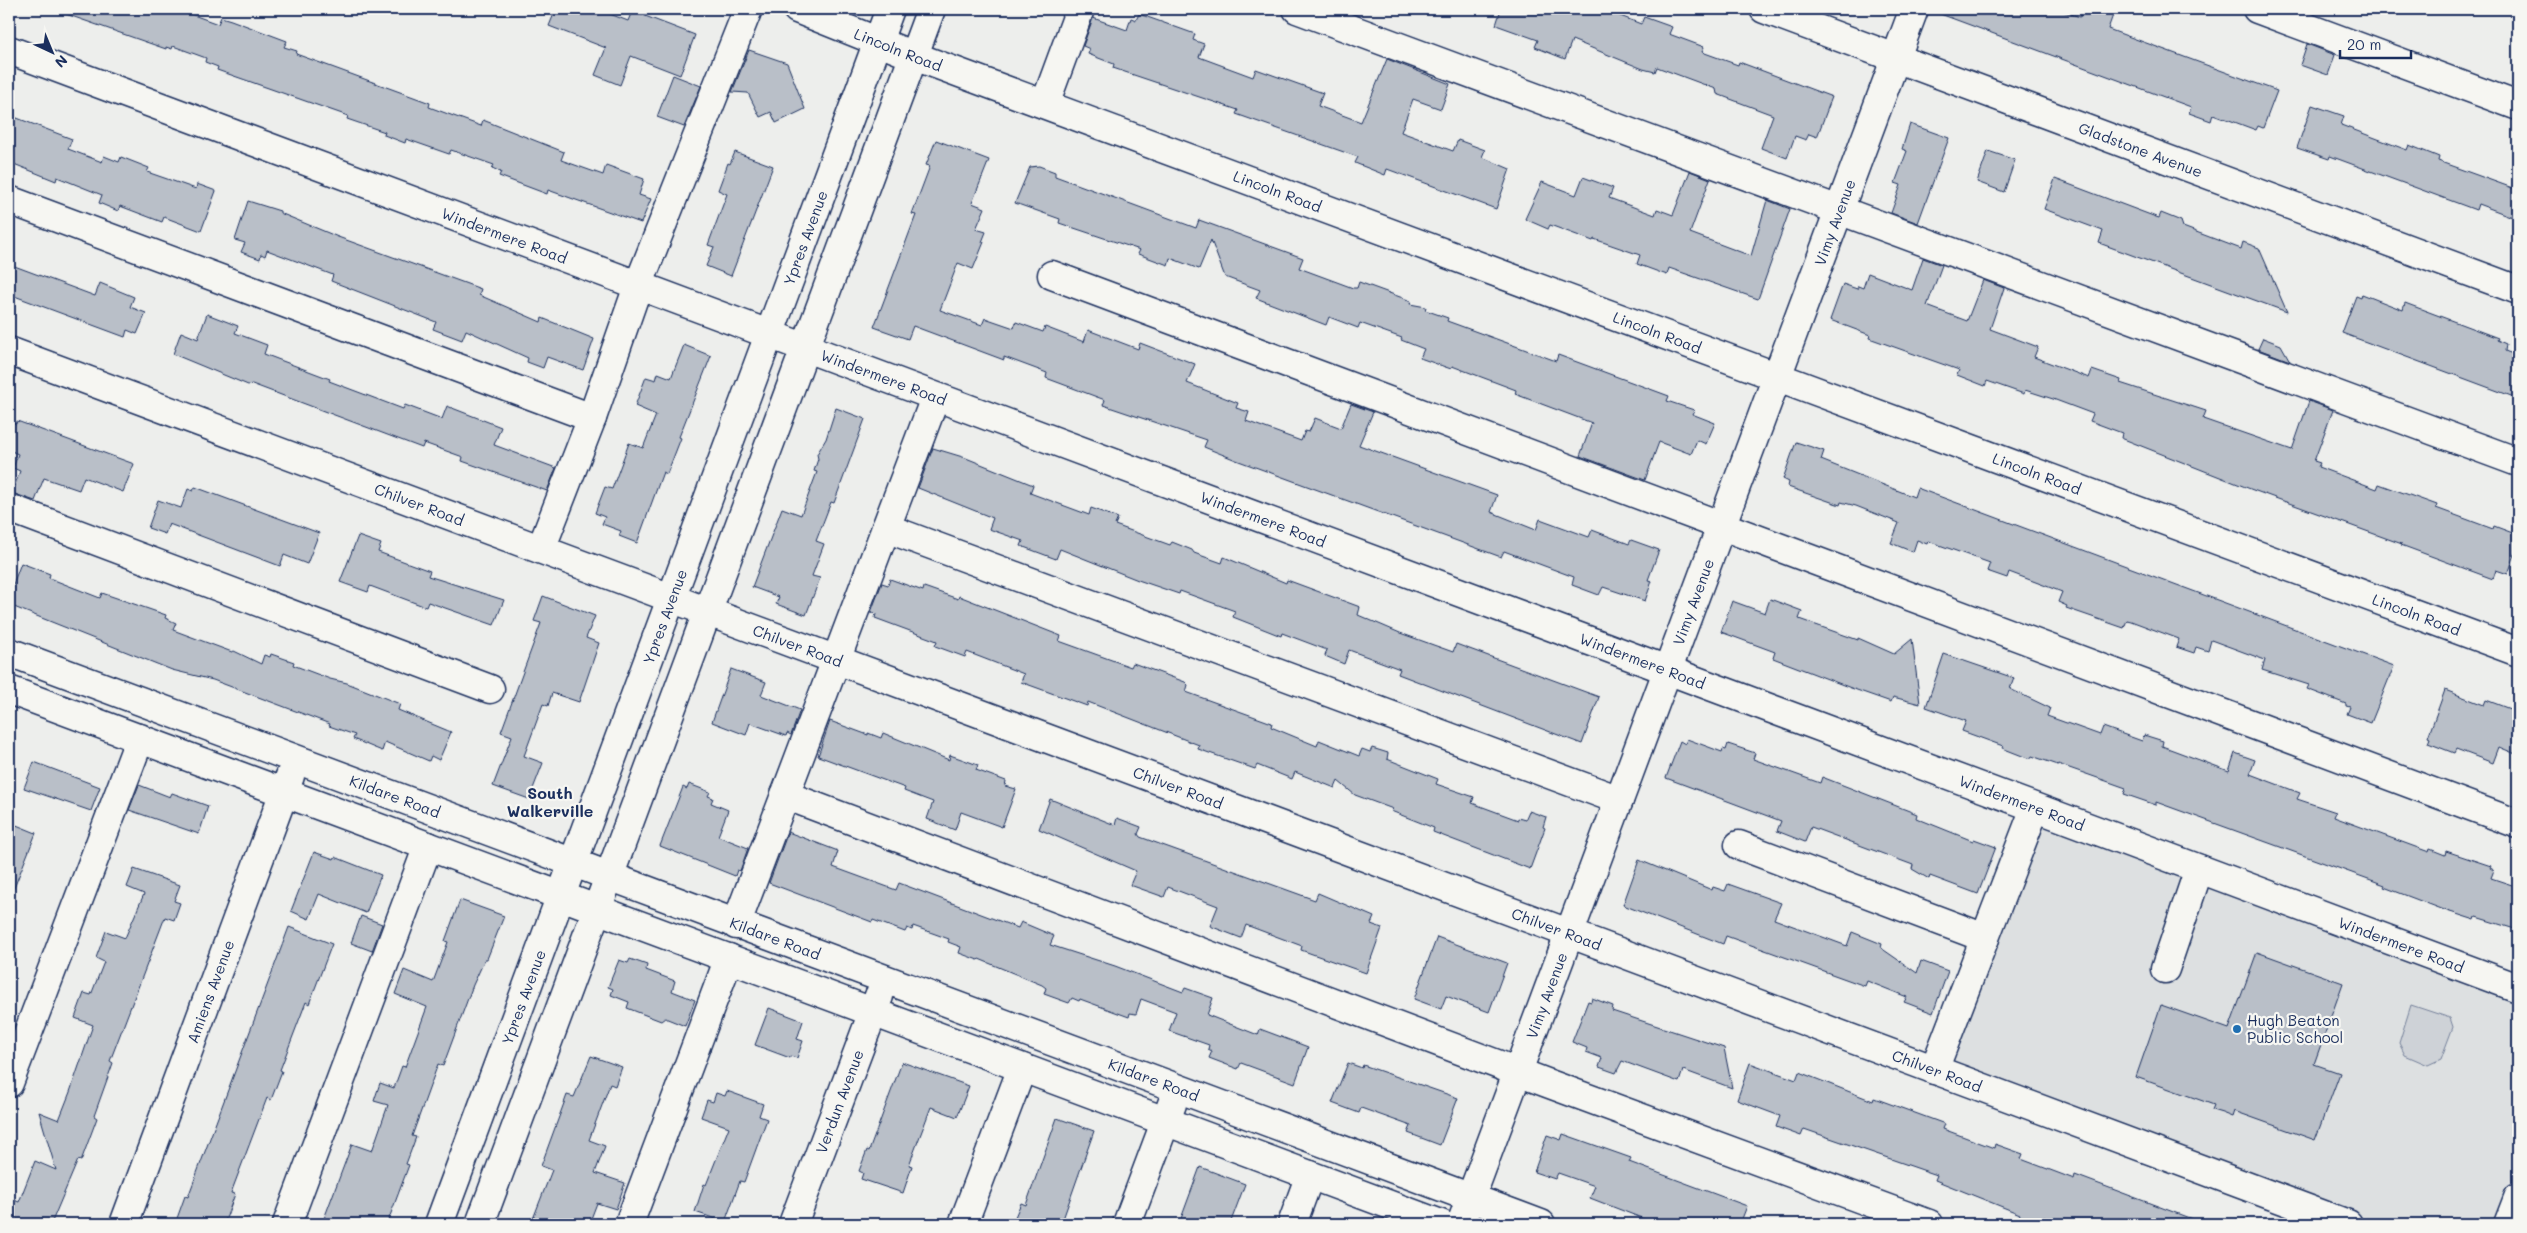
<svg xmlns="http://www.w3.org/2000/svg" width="2527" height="1233" font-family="Mali,sans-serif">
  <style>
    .built { fill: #dde0e1 }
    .green { fill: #ced2d7; stroke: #74809a }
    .building { fill: #b9bfc8; stroke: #1b2f5e }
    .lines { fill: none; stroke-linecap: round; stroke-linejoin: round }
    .minor-casing { stroke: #1b2f5e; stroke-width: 31 }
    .major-casing { stroke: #1b2f5e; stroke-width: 31 }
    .minor { stroke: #f6f6f2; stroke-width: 28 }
    .major { stroke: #f6f6f2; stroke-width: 28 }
    .poi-dot { fill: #1f6fb2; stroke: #f6f6f2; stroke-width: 2 }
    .labels { text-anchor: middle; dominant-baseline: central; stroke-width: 4.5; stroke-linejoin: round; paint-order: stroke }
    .street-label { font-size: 15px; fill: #1b2f5e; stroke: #f6f6f2 }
    .poi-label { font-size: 15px; fill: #1b2f5e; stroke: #f6f6f2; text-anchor: start }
    .neighbourhood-label { font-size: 16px; font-weight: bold; fill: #1b2f5e; stroke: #f6f6f2 }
  </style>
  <rect width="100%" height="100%" fill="#edeeec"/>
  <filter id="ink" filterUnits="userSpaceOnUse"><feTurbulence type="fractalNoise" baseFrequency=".02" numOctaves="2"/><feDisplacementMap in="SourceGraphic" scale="10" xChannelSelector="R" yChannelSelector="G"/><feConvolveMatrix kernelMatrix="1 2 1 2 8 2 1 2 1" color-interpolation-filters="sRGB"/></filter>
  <g filter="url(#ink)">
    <polygon class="built" points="2036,820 2518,999 2518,1162 2495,1224 2382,1224 1945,1060"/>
    <polygon class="green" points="2411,1005 2450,1018 2453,1027 2441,1059 2428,1065 2405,1055 2399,1043"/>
    <g class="building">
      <polygon points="61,9 177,9 218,24 221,17 231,20 287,41 284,47 297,51 296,54 430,103 429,107 481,126 483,120 564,152 561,160 603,175 606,165 644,179 639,195 651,199 641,223 548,190 547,194 499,176 501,172 492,168 494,165 451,150 449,154 406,139 405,143 384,135 385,132 347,119 348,116 217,70 218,67 205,62 206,58 173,46 172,49 166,47 166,49 60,12"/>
      <polygon points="556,9 597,9 628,21 632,11 695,35 680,75 631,56 620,85 595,75 606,48 549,26"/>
      <polygon points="1501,9 1602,9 1641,24 1644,17 1672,27 1669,34 1704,47 1702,52 1738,65 1739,62 1832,97 1817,137 1809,134 1806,140 1795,136 1787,158 1761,148 1773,115 1717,94 1716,89 1657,67 1655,72 1643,69 1572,40 1565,59 1535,47 1538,40 1496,25"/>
      <polygon points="1935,9 2056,9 2080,17 2083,9 2096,9 2113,15 2108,29 2277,91 2263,128 2258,126 2256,130 2213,114 2211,121 2189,113 2191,107 1935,12"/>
      <polygon points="1139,14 1195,34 1193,40 1204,44 1199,57 1253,77 1256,69 1323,93 1318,106 1361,122 1387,59 1450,84 1441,109 1413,99 1401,132 1453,151 1458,140 1485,150 1482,157 1510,169 1496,209 1387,169 1385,175 1355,163 1358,157 1236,114 1238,110 1113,68 1114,64 1088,54 1090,49 1083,46 1093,18 1127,30 1131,18 1136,20"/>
      <polygon points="2307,44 2335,55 2328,75 2300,65"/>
      <polygon points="749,50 787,63 805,109 776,123 771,112 760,117 748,93 732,92"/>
      <polygon points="673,75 701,86 684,127 657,117"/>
      <polygon points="2312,105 2344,116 2341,125 2407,150 2409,145 2439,157 2438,161 2518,190 2518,219 2478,204 2476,210 2330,156 2329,159 2297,148"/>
      <polygon points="9,115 72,139 68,149 102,162 104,156 119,162 121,157 149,168 147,172 196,189 197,184 216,191 201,231 164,217 162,222 120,206 118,211 99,203 102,195 57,177 56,181 9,162"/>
      <polygon points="1910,124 1949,138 1918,223 1891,213 1901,185 1895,183 1907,151 1902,149"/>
      <polygon points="936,140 989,160 972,203 985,208 976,229 986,232 982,242 984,242 973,269 958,263 940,310 982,325 985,318 1014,328 1016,322 1043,332 1045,327 1084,342 1088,330 1138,349 1140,343 1195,364 1187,383 1238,403 1236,408 1249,412 1246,421 1301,441 1305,431 1309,432 1315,418 1341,428 1351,404 1373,412 1359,445 1497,495 1491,512 1536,530 1540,519 1589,537 1592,530 1629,544 1631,540 1659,550 1648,580 1652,581 1645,601 1603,587 1599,595 1572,585 1574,577 1504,551 1501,557 1236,460 1204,447 1207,440 1103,405 1105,400 1046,378 1047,373 1004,357 1004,360 913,326 908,339 874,327 916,215 912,214 930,166 926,165"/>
      <polygon points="1988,151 2015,160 2004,192 1977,182"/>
      <polygon points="735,152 773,166 731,276 706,266 714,247 708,245 727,194 718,190 728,163 730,164"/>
      <polygon points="1039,166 1055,172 1055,176 1196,228 1199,220 1303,258 1299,268 1353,288 1357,288 1359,282 1411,301 1410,304 1426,307 1425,310 1448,318 1447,321 1521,348 1556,361 1558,355 1669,396 1667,401 1694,410 1692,414 1715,423 1706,444 1697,440 1691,454 1659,442 1645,480 1580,456 1592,423 1515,394 1516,390 1452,366 1451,369 1420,358 1424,349 1401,340 1402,338 1360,323 1358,328 1329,317 1326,325 1256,298 1260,290 1225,277 1211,240 1199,269 1170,258 1168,265 1138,254 1140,250 1059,223 1060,219 1015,203 1030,167"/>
      <polygon points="1690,171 1710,179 1690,233 1751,256 1767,200 1790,209 1758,299 1669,268 1667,275 1637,264 1640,255 1594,239 1593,241 1550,225 1548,229 1525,219 1542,182 1576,195 1583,177 1613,188 1609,198 1655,215 1657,209 1673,215"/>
      <polygon points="2055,179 2156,217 2159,218 2161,213 2181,221 2183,227 2241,249 2243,242 2259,248 2287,312 2099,243 2103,231 2044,209"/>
      <polygon points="248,201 280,211 280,213 338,237 481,289 479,295 541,322 542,318 594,339 583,370 547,357 543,368 527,362 528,358 466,330 462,340 433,329 436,322 331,281 333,275 267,250 265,256 261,254 260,259 241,252 245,243 235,240"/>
      <polygon points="1923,258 1942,265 1927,306 1967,321 1983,280 2004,288 1990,329 2038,347 2034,357 2089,378 2092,370 2121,380 2120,383 2206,411 2203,419 2292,450 2309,401 2333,410 2314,461 2320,463 2318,467 2377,489 2379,484 2437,505 2436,508 2493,529 2494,526 2518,535 2518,546 2508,574 2496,570 2493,579 2401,545 2402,544 2253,490 2121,438 2122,433 2090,421 2093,414 2053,399 2025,390 2024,394 1987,381 1985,386 1957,375 1959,370 1869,338 1870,335 1830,320 1843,284 1857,289 1858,286 1863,288 1868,273 1912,290"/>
      <polygon points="9,264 95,296 100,283 134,297 130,307 146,313 137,334 127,330 125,337 9,294"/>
      <polygon points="2362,294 2403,310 2405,303 2498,338 2497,340 2506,344 2505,351 2518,356 2518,387 2514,397 2342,333 2356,296 2361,298"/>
      <polygon points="207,314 238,326 235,333 267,345 264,354 330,379 329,381 403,409 405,405 442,419 447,406 501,427 494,445 556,468 547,491 462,461 463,457 424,443 422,448 252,384 248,385 173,354 181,332 198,339"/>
      <polygon points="2263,338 2281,345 2290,361 2258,349"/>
      <polygon points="684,345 711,356 679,437 681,438 667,474 663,472 637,543 619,536 621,531 602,524 605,517 595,513 605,487 612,489 629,443 643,448 656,415 635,406 646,377 656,380 658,373 671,378"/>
      <polygon points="836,408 865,419 834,503 831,502 816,541 824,544 812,576 820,578 806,615 776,604 779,597 752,587 782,508 801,515 817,472 814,471 818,459 817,454 826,439"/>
      <polygon points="9,421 16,424 17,421 134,464 123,492 84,477 79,490 44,478 35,501 12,493 20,471 13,468 18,454 9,450"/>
      <polygon points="1796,442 1824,451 1821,460 1914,497 1917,488 2394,666 2371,723 2347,714 2350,707 2346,706 2346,704 2307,689 2309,685 2262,670 2265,660 2211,640 2208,651 2196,647 2194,653 2176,647 2179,639 2131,621 2127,620 2124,628 2066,608 2067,606 2058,602 2062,592 2009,572 2007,578 1987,571 1990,563 1928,541 1927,544 1917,540 1913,552 1891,543 1899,523 1856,506 1841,502 1840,505 1788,487 1789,482 1783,479"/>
      <polygon points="933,448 966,458 1033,485 1030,493 1089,515 1091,508 1118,518 1115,525 1170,545 1172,542 1192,550 1194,553 1222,563 1224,557 1286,583 1287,580 1360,607 1358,615 1400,633 1453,652 1456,644 1599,697 1582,744 1398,674 1400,669 1349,650 1344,664 1325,656 1327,650 1282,633 1281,636 1233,617 1235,611 1180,591 1179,594 1138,580 1060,549 1056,559 1021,546 1023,541 989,529 993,518 918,488"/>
      <polygon points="195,487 319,533 307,564 284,555 280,566 169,524 165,534 148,528 158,500 181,508 188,489 193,491"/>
      <polygon points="358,536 381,544 378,552 430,571 428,576 504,600 494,625 428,602 426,607 370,586 368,592 340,582"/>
      <polygon points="21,563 50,574 49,578 100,598 102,593 166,615 165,618 176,623 173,630 232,652 234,651 261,664 264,655 270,657 271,654 294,662 293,665 330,679 347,683 400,704 398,710 451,732 439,760 431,756 429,761 385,742 382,751 353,739 355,735 329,726 330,724 213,680 172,670 9,605 9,595"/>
      <polygon points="890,579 923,591 924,587 958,599 959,596 1061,636 1059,641 1131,667 1133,663 1185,682 1188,685 1186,692 1272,723 1271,727 1317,746 1319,740 1359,756 1362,749 1370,752 1372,748 1388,753 1387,759 1438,779 1436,784 1474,797 1472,803 1518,820 1518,818 1525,820 1529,811 1546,817 1543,827 1545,828 1530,869 1433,832 1434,828 1391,811 1393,809 1355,795 1338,781 1335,788 1295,772 1292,779 1257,765 1255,769 1198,749 1199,745 1088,702 1087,706 1021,682 1024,674 967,652 965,657 935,646 937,641 875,618 876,614 871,612 882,583 888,585"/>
      <polygon points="543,596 595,616 586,638 599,643 579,702 552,693 548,706 543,704 524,756 543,763 529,799 493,786 512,736 501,732 541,623 534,621"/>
      <polygon points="1770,599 1802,611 1799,619 1858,640 1858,638 1894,654 1912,639 1920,704 1893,697 1891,702 1851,688 1773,658 1775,652 1721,632 1732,601 1765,613"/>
      <polygon points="1944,654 2014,678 2010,689 2050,708 2047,716 2100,735 2103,727 2142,741 2144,735 2163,741 2162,746 2229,771 2235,753 2255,760 2250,774 2300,793 2297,799 2336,812 2334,817 2429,852 2430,849 2445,855 2446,851 2491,866 2490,868 2494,870 2491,878 2518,887 2518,930 2476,917 2475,920 2447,911 2384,887 2385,885 2156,802 2156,805 2124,794 2126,788 2058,764 2058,765 2032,756 2030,759 2002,748 2003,746 1962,731 1966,721 1926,707"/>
      <polygon points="731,669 766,682 761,695 800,710 791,735 787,733 786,736 750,723 746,735 712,722"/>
      <polygon points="2445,690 2484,705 2486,700 2518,712 2518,755 2499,747 2493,763 2456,749 2454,753 2428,743 2430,738 2428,737"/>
      <polygon points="830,721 868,735 868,733 881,738 883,733 949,760 950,755 978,765 976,770 1006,781 1005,786 1016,789 1002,827 961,812 955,830 927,819 933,802 904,791 905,788 818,756"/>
      <polygon points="1687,739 1722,752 1723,749 1726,750 1728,744 1755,753 1753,759 1820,783 1822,777 1917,814 1916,818 1973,841 1974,839 1996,847 1978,894 1930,876 1929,879 1912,869 1913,865 1811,827 1805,842 1777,831 1781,821 1666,778 1680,741 1685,744"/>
      <polygon points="34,762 100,787 91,811 24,788"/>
      <polygon points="689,784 710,792 708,796 713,798 711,803 728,810 718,836 748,848 740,871 737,870 735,876 660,846 683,787 687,789"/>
      <polygon points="139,785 170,797 172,793 208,806 199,834 129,810"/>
      <polygon points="1050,799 1115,825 1117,818 1141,827 1138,834 1140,837 1315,900 1318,893 1374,917 1371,924 1382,928 1366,973 1301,950 1302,946 1246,925 1241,938 1210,926 1218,906 1168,887 1164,897 1130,885 1136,871 1039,829"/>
      <polygon points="9,822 36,833 10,898 9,898"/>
      <polygon points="788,832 838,851 833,867 896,890 899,883 1018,928 1021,922 1054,936 1050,945 1115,966 1183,992 1185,988 1213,998 1207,1015 1258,1035 1260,1029 1308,1047 1295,1083 1241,1063 1238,1069 1209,1058 1212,1051 1208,1049 1209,1045 1169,1031 1176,1012 1141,999 1136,1014 1130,1013 1129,1017 1080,999 1079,1001 1072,998 1069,1003 1044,994 1046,988 1042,985 979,959 978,960 959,953 961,947 948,942 949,939 913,926 912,930 907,928 905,932 873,920 872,922 769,883"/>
      <polygon points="314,852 334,859 335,857 381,875 366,913 319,894 309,919 291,911"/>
      <polygon points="1639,860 1712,890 1713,887 1725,891 1728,884 1781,903 1774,919 1847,946 1852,932 1882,944 1881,948 1917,973 1921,961 1948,971 1933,1013 1904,1002 1907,997 1867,981 1865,986 1726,936 1723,944 1623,905"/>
      <polygon points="134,869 180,885 174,901 180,903 174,920 165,917 110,1061 113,1063 94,1116 97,1118 81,1161 78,1160 51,1224 9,1224 9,1198 19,1202 35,1161 56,1170 39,1112 59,1120 70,1092 93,1025 75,1018 84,993 91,995 104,962 96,958 106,931 125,938 144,894 127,887"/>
      <polygon points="460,900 504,916 487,959 485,959 473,985 443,1066 438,1064 412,1136 416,1137 406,1164 409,1165 387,1224 322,1224 352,1144 372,1151 388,1105 374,1101 380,1083 394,1088 402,1066 405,1067 427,1007 395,994 404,970 433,982 448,942 445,941"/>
      <polygon points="361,916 382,924 372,951 351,943"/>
      <polygon points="289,927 332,944 309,1004 306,1002 280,1070 282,1071 271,1100 267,1098 231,1193 235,1194 224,1224 175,1224 185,1196 188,1197"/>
      <polygon points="1437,937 1507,963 1489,1012 1446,996 1441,1009 1414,999"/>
      <polygon points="2257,952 2343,983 2314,1064 2340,1073 2315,1140 2234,1111 2232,1117 2222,1113 2212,1110 2214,1105 2136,1077 2161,1005 2229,1029"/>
      <polygon points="630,959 647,965 646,970 675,981 672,991 695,1000 685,1026 665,1018 661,1021 627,1008 629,1002 611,995 613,989 608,987 619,960 628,963"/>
      <polygon points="1592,998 1613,1006 1612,1011 1724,1048 1732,1088 1683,1070 1679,1082 1622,1061 1616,1073 1599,1067 1602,1058 1586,1052 1587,1048 1572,1042 1588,1001 1591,1002"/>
      <polygon points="769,1008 803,1021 797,1039 803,1041 797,1058 790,1056 790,1058 755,1045"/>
      <polygon points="591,1056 622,1067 615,1086 610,1084 589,1140 605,1146 595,1173 625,1183 616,1209 597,1203 589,1224 531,1224 552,1170 541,1166 567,1095 574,1097"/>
      <polygon points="902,1062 969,1086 957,1117 931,1107 909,1165 912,1166 903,1193 861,1179 863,1173 859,1171 867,1150 869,1151"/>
      <polygon points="1348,1063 1362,1068 1363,1065 1458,1098 1440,1145 1408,1133 1411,1126 1361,1108 1359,1113 1332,1103"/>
      <polygon points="1750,1063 1796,1080 1799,1072 1873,1101 1874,1098 1945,1124 1943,1129 1994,1148 1995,1144 2023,1154 2021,1159 2074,1179 2075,1175 2200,1222 2200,1224 2063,1224 2044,1217 2041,1224 2016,1224 2020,1214 1935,1180 1937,1175 1804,1129 1801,1136 1776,1127 1780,1116 1737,1100"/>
      <polygon points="727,1091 763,1104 759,1116 767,1119 744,1182 740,1181 725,1222 695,1212 704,1184 706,1185 729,1127 701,1117 707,1100 713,1102 716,1093 725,1096"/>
      <polygon points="1057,1118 1094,1131 1063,1219 1071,1224 1012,1224 1021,1203 1026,1205"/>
      <polygon points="1563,1134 1631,1158 1629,1162 1747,1206 1740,1224 1657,1224 1590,1198 1595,1186 1558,1173 1555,1179 1534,1172 1547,1135 1561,1140"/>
      <polygon points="1200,1167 1245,1184 1230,1224 1179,1224"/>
    </g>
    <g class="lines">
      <defs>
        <g id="minor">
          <path id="s1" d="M 797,9 L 914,56 L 2518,652"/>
          <polyline points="1297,9 2518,462"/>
          <path id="s2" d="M 1764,9 L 2518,290"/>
          <polyline points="2257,9 2518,106"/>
          <path id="s3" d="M 9,50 L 2518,988"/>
          <polyline points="1045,104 1080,9"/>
          <polyline points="9,200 592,418"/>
          <polyline points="1052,275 2518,824"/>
          <path id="s4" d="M 9,351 L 2348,1224"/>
          <polyline points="9,508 490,689"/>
          <polyline points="886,528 1619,800"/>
          <polyline points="541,549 592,418 638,286 748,9"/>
          <path id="s5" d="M 9,652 L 1541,1224"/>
          <polyline points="9,690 1441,1224"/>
          <polyline points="785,795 1547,1083 1929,1224"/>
          <polyline points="1739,845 1985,938"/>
          <polyline points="736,925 935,398"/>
          <polyline points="2165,969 2199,869"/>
          <polyline points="1934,1070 2035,808"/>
          <polyline points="9,1083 140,738"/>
          <path id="s6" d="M 124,1224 L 290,776"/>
          <polyline points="287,1224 428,846"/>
          <polyline points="629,1224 729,958"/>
          <path id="s7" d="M 793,1224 L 879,996"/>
          <polyline points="963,1224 1022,1068"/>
          <polyline points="1127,1224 1172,1104"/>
          <polyline points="1292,1224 1310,1175"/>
          <path id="s8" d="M 1461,1224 L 1914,9"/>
          <polyline points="2508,1224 2518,1198"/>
        </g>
        <g id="major">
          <path id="s9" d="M 439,1224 L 890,9"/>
          <path d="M 480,1224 C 631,819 780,413 931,9"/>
        </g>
      </defs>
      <use href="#minor" class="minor-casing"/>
      <use href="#major" class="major-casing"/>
      <use href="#minor" class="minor"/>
      <use href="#major" class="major"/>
    </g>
  </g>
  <circle class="poi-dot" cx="2237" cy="1029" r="5"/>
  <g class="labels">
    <g class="street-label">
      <text stroke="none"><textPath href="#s1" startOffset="109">Lincoln Road</textPath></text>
      <text stroke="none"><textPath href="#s2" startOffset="402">Gladstone Avenue</textPath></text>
      <text stroke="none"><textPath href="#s1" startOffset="514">Lincoln Road</textPath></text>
      <text stroke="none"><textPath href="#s8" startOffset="1069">Vimy Avenue</textPath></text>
      <text stroke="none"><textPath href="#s3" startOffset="529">Windermere Road</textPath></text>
      <text stroke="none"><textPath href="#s9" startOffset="1052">Ypres Avenue</textPath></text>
      <text stroke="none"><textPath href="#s1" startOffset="919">Lincoln Road</textPath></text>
      <text stroke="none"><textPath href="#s3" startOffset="934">Windermere Road</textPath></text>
      <text stroke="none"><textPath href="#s1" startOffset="1324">Lincoln Road</textPath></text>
      <text stroke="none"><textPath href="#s4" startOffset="438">Chilver Road</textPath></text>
      <text stroke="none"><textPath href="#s3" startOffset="1339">Windermere Road</textPath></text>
      <text stroke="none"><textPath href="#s8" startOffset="664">Vimy Avenue</textPath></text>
      <text stroke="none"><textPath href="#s1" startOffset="1729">Lincoln Road</textPath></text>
      <text stroke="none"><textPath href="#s9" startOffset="648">Ypres Avenue</textPath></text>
      <text stroke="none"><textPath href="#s4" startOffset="842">Chilver Road</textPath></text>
      <text stroke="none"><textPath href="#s3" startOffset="1744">Windermere Road</textPath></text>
      <text stroke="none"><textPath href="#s4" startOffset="1248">Chilver Road</textPath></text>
      <text stroke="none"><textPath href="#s5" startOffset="412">Kildare Road</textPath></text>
      <text stroke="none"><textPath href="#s3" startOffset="2149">Windermere Road</textPath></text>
      <text stroke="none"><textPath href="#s4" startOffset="1652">Chilver Road</textPath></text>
      <text stroke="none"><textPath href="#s5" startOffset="818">Kildare Road</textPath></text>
      <text stroke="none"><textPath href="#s3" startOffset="2554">Windermere Road</textPath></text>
      <text stroke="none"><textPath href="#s6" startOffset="248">Amiens Avenue</textPath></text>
      <text stroke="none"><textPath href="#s9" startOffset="242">Ypres Avenue</textPath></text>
      <text stroke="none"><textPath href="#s8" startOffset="244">Vimy Avenue</textPath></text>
      <text stroke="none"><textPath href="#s4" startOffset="2058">Chilver Road</textPath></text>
      <text stroke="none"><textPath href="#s5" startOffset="1222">Kildare Road</textPath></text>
      <text stroke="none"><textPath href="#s7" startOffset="131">Verdun Avenue</textPath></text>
    </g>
    <g class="poi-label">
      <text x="2247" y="1020">Hugh Beaton<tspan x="2247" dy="17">Public School</tspan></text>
    </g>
    <g class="neighbourhood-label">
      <text x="550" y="792">South<tspan x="550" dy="18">Walkerville</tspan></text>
    </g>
  </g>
  <rect width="2527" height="1233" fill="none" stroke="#f6f6f2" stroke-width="30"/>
  <rect x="15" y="15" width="2497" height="1203" fill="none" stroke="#1b2f5e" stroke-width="2" filter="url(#ink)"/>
  <g transform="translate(52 52) rotate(136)" stroke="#f6f6f2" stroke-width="4" paint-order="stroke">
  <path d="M0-4L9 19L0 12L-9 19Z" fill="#1b2f5e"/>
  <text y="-8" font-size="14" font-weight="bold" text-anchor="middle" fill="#1b2f5e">N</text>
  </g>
  <path d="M2340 50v8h71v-8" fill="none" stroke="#1b2f5e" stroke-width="2.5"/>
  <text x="2347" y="50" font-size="15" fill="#1b2f5e" stroke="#f6f6f2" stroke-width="4" paint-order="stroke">20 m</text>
</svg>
